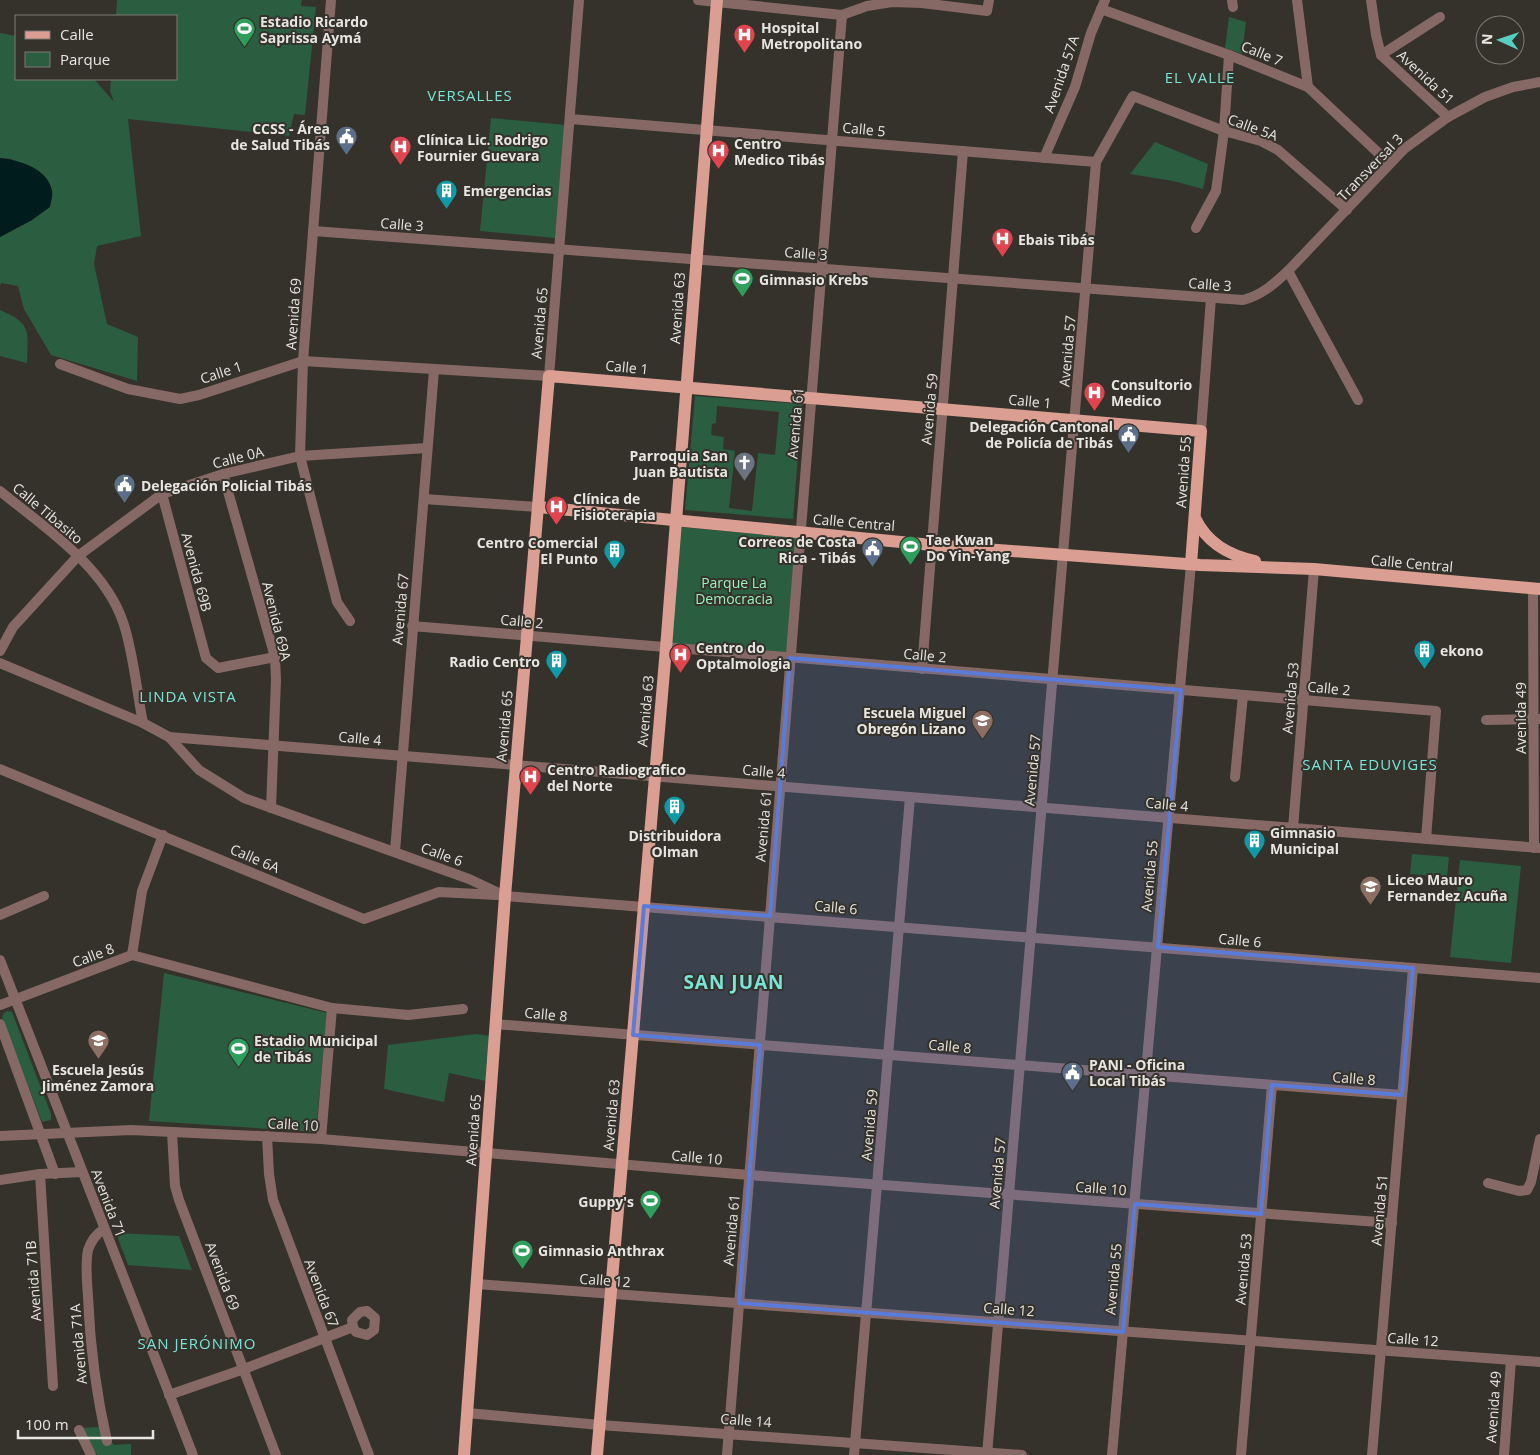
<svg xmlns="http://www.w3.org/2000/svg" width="1540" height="1455" font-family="'Open Sans',sans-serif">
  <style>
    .green { fill: #2b5d40; fill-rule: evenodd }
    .water { fill: #001c1d }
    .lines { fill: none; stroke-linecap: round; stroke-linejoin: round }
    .minor { stroke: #866964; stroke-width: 10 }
    .major { stroke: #da9e93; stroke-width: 12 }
    .marked { fill: #5a7bda; fill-opacity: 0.2; stroke: #5a7bda; stroke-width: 4; stroke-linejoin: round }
    .labels { text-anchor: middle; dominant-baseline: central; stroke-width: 4; stroke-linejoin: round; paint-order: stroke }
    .poi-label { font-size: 14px; font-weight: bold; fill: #e7e5e0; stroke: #35322b; text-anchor: start }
    .street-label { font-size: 14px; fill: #e7e5e0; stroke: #35322b }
    .park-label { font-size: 14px; fill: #99f3bb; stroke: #35322b }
    .neighbourhood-label { font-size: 15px; letter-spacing: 1px; fill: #7ae4d8; stroke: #35322b }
    .district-label { font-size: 19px; font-weight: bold; letter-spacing: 1px; fill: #7ae4d8; stroke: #35322b }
  </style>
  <rect width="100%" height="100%" fill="#35322b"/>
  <g class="green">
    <polygon points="117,0 302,0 301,6 316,7 305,115 294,114 289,136 128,119 141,236 97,246 94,264 107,324 138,337 137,381 51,355 24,309 18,286 1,283 0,286 0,237 32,220 12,159 0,158 0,33 16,36 16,79 94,79 114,102 110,91 111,79 176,79 176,16 116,16"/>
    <polygon points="1229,17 1246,22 1242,54 1225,48"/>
    <polygon points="491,118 566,125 555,238 480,231"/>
    <polygon points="1155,142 1208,164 1203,189 1173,181 1130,174"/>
    <path d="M 0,310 C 32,323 28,332 27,363 L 0,356 Z"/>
    <path d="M 695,396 L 802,404 L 793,519 L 685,510 ZM 717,406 L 779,412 L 775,455 L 758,453 L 752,511 L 729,508 L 735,451 L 723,449 L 724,437 L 711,435 L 712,424 L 716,423 Z"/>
    <polygon points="680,527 800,538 791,653 669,644"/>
    <polygon points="1412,854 1449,857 1447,877 1410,874"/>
    <polygon points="1460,860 1521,866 1511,963 1450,957"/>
    <polygon points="164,973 327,1013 316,1132 149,1121"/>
    <polygon points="7,1011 12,1012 51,1114 51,1120 42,1122 2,1018 3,1014"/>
    <polygon points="476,1034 490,1036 486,1081 449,1073 444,1102 384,1089 388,1045"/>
    <polygon points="116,1233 179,1236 192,1270 128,1265"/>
    <polygon points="99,1427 114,1445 131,1444 131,1455 97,1455 81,1428"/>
  </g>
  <path class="water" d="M 0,158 C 19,160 47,168 52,190 C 53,195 51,202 50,207 L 32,220 L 0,237 Z"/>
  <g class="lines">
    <g class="minor">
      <polyline points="331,0 303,361 300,456 337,602 350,621"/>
      <polyline points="698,0 842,15 867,6 892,2 922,3 987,11 989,0"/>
      <polyline points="1232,0 1233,7"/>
      <polyline points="1297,0 1308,87"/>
      <polyline points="1371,0 1376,35 1381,55 1448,117"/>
      <polyline points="1101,9 1229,55 1308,87 1389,163"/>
      <polyline points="1381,55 1440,17"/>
      <polyline points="570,119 1096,162"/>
      <polyline points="1044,158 1075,87 1091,33 1105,0"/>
      <polyline points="1196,228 1216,191 1224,131 1229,55"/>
      <path d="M 313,231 L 1243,300 C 1262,295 1274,284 1288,271 L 1404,149 L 1448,117 L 1485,97 L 1513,87 L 1540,82"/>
      <polyline points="1288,271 1358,400"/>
      <polyline points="60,364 128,389 180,399 199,395 303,361 549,376 579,0"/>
      <polyline points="1201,431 1211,298"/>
      <polyline points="223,474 275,657 276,680 271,808"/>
      <path d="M 0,491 C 44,527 104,566 123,622 C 133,650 137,693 143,723"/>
      <polyline points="162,494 206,658 218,668 275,657"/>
      <polyline points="424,499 538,507"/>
      <polyline points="1533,589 1534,848"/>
      <polyline points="412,626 1436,711 1426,839"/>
      <polyline points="0,651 13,627 78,556 162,494 223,474 300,456 427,448"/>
      <polyline points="0,663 143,723 169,737 1540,848"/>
      <polyline points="922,669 963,151"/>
      <polyline points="1486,720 1539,719"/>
      <polyline points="169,737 199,770 244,798 469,879 505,896 1540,978"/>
      <polyline points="0,769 364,919 439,892 497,895"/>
      <polyline points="1235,777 1243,695"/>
      <polyline points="1293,828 1314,569"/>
      <polyline points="395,851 434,370"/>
      <polyline points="0,915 44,896"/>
      <polyline points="132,955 142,891 163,835"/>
      <polyline points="0,960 193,1455"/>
      <polyline points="0,1005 132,955 332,1008 408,1015 463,1009"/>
      <polyline points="0,1024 55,1174"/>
      <polyline points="495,1024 1402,1095"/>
      <polyline points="172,1132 175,1186 179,1200 276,1455"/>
      <polyline points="0,1136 131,1130 321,1139 749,1175 1392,1223"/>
      <polyline points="267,1136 269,1174 273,1200 369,1455"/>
      <polyline points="321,1139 332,1008"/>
      <polyline points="40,1174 53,1386"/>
      <polyline points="0,1180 40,1174 82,1172"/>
      <polyline points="1488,1183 1519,1191 1527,1190 1531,1182 1540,1139"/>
      <path d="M 104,1229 C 96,1234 91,1241 88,1250 C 85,1264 87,1282 88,1296 C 90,1346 96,1393 107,1441"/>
      <polyline points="477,1284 1540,1362"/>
      <polyline points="169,1395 244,1369 353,1327 356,1332 367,1335 374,1330 375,1318 367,1311 360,1312 352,1320 353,1327"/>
      <polyline points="467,1413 600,1425 1022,1455"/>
      <polyline points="79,1430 91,1455"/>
      <polyline points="727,1455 842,15"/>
      <polyline points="854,1455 910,797"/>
      <polyline points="987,1455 1096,162 1133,96 1224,131 1261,141 1278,150 1347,210"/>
      <polyline points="1112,1455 1191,564"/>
      <polyline points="1241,1455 1272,1085"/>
      <polyline points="1372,1455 1413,968"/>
      <polyline points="1504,1455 1511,1360"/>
    </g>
    <g class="major">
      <polyline points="538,507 932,545 1200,565 1314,569 1540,589"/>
      <path d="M 1195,518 C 1207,543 1228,555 1255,561"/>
      <polyline points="464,1455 505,896 549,376 1201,431 1191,564"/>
      <polyline points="597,1455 666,648 717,0"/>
    </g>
  </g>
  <path class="marked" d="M 790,658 L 1181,690 L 1158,947 L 1413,968 L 1402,1095 L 1272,1085 L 1261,1214 L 1135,1204 L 1123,1332 L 739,1303 L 760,1045 L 633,1035 L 644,906 L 770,916 Z"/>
  <defs>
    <symbol id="stadium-pin" viewBox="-11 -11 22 30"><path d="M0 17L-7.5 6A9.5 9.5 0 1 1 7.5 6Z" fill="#2e9e5b" stroke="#35322b"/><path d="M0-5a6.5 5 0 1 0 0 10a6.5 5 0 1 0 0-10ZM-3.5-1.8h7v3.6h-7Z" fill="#fff"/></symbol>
    <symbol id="hospital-pin" viewBox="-11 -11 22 30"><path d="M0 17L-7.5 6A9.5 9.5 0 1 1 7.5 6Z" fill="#e0444e" stroke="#35322b"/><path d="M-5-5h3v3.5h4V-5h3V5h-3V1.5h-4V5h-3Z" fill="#fff"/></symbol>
    <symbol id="civic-pin" viewBox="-11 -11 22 30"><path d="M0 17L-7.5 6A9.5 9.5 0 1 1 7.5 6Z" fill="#5c6f8a" stroke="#35322b"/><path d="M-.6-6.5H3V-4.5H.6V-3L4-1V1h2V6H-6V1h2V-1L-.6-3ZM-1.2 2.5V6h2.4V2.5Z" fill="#fff"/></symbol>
    <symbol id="building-pin" viewBox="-11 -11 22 30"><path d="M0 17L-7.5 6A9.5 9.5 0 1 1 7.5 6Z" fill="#0f9aa8" stroke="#35322b"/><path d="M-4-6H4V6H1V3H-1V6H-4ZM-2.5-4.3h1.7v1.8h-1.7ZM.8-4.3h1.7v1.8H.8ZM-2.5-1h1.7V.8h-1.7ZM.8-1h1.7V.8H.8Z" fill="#fff"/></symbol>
    <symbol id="church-pin" viewBox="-11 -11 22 30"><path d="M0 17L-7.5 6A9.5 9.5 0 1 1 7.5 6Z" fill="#6b7280" stroke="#35322b"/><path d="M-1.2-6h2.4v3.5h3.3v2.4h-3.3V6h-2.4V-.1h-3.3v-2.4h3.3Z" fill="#fff"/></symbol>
    <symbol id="school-pin" viewBox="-11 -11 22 30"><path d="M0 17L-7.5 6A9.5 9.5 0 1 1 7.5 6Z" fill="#8d6e63" stroke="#35322b"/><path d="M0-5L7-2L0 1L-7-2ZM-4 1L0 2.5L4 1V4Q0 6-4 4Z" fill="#fff"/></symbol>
  </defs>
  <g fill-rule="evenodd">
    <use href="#stadium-pin" x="232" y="16" width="25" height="34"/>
    <use href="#hospital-pin" x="732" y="22" width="25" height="34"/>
    <use href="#civic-pin" x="334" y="124" width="25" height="34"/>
    <use href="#hospital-pin" x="388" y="134" width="25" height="34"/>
    <use href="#hospital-pin" x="706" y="138" width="25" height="34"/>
    <use href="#building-pin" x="434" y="178" width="25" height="34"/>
    <use href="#hospital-pin" x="990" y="226" width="25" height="34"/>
    <use href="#stadium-pin" x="730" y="266" width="25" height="34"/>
    <use href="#hospital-pin" x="1082" y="380" width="25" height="34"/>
    <use href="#civic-pin" x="1116" y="422" width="25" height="34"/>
    <use href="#church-pin" x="732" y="450" width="25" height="34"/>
    <use href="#civic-pin" x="112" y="472" width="25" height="34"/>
    <use href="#hospital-pin" x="544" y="494" width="25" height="34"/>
    <use href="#stadium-pin" x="898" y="534" width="25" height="34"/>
    <use href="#civic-pin" x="860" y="536" width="25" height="34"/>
    <use href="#building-pin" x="602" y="538" width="25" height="34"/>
    <use href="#building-pin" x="1412" y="638" width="25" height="34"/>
    <use href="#hospital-pin" x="668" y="642" width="25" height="34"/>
    <use href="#building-pin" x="544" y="648" width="25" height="34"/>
    <use href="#school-pin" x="970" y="708" width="25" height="34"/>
    <use href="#hospital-pin" x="518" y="764" width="25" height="34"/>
    <use href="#building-pin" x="662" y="794" width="25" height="34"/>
    <use href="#building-pin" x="1242" y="828" width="25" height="34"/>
    <use href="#school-pin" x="1358" y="874" width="25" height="34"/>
    <use href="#school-pin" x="86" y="1028" width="25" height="34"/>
    <use href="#stadium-pin" x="226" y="1036" width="25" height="34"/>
    <use href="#civic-pin" x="1060" y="1060" width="25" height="34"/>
    <use href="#stadium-pin" x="638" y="1188" width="25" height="34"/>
    <use href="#stadium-pin" x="510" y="1238" width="25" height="34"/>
  </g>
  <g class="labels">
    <g class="poi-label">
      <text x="260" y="21">Estadio Ricardo<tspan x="260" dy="16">Saprissa Aymá</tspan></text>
      <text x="761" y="27">Hospital<tspan x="761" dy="16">Metropolitano</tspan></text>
      <text x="330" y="128" text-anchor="end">CCSS - Área<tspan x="330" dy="16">de Salud Tibás</tspan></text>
      <text x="417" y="139">Clínica Lic. Rodrigo<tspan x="417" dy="16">Fournier Guevara</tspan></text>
      <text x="734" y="143">Centro<tspan x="734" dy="16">Medico Tibás</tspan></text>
      <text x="463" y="190">Emergencias</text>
      <text x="1018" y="239">Ebais Tibás</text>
      <text x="759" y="279">Gimnasio Krebs</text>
      <text x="1111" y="384">Consultorio<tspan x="1111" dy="16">Medico</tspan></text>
      <text x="1113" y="426" text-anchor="end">Delegación Cantonal<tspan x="1113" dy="16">de Policía de Tibás</tspan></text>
      <text x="728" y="455" text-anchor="end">Parroquia San<tspan x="728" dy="16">Juan Bautista</tspan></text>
      <text x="141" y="485">Delegación Policial Tibás</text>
      <text x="573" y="498">Clínica de<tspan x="573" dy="16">Fisioterapia</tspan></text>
      <text x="926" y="539">Tae Kwan<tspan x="926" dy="16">Do Yin-Yang</tspan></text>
      <text x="856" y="541" text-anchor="end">Correos de Costa<tspan x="856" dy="16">Rica - Tibás</tspan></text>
      <text x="598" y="542" text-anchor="end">Centro Comercial<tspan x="598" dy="16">El Punto</tspan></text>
      <text x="696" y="647">Centro do<tspan x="696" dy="16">Optalmologia</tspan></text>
      <text x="1440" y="650">ekono</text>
      <text x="540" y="661" text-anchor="end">Radio Centro</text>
      <text x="966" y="712" text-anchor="end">Escuela Miguel<tspan x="966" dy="16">Obregón Lizano</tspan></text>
      <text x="547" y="769">Centro Radiografico<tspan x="547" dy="16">del Norte</tspan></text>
      <text x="1270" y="832">Gimnasio<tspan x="1270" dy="16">Municipal</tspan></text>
      <text x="675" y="835" text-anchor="middle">Distribuidora<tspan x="675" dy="16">Olman</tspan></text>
      <text x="1387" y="879">Liceo Mauro<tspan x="1387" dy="16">Fernandez Acuña</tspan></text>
      <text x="254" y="1040">Estadio Municipal<tspan x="254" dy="16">de Tibás</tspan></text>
      <text x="1089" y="1064">PANI - Oficina<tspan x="1089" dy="16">Local Tibás</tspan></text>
      <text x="98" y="1069" text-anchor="middle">Escuela Jesús<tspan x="98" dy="16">Jiménez Zamora</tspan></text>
      <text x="634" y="1201" text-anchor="end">Guppy's</text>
      <text x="538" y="1250">Gimnasio Anthrax</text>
    </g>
    <g class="street-label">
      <text transform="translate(1262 53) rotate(22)">Calle 7</text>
      <text transform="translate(1061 74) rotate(-71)">Avenida 57A</text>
      <text transform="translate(1426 77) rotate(43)">Avenida 51</text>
      <text transform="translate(1253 127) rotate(20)">Calle 5A</text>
      <text transform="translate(864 129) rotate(5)">Calle 5</text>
      <text transform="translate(1370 167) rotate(-46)">Transversal 3</text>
      <text transform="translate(402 224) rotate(4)">Calle 3</text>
      <text transform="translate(806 253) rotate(4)">Calle 3</text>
      <text transform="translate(1210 284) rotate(4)">Calle 3</text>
      <text transform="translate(677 308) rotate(-86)">Avenida 63</text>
      <text transform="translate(293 314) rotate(-86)">Avenida 69</text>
      <text transform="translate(539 323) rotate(-85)">Avenida 65</text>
      <text transform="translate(1067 351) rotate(-85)">Avenida 57</text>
      <text transform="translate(627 367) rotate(5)">Calle 1</text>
      <text transform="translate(221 372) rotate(-18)">Calle 1</text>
      <text transform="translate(1030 401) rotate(5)">Calle 1</text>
      <text transform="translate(929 409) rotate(-85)">Avenida 59</text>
      <text transform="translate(795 423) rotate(-85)">Avenida 61</text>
      <text transform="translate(238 457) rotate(-14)">Calle 0A</text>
      <text transform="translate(1183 472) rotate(-86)">Avenida 55</text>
      <text transform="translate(48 513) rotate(40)">Calle Tibasito</text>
      <text transform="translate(854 522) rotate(5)">Calle Central</text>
      <text transform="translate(1412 563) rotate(5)">Calle Central</text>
      <text transform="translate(197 572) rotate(75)">Avenida 69B</text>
      <text transform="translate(400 609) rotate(-85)">Avenida 67</text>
      <text transform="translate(277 621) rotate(76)">Avenida 69A</text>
      <text transform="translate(522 621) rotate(5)">Calle 2</text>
      <text transform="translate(925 655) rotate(5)">Calle 2</text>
      <text transform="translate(1329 688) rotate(5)">Calle 2</text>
      <text transform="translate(1290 698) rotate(-85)">Avenida 53</text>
      <text transform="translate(645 711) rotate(-85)">Avenida 63</text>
      <text transform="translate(1520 718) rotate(-90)">Avenida 49</text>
      <text transform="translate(504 726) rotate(-85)">Avenida 65</text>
      <text transform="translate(360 738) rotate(5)">Calle 4</text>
      <text transform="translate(1032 770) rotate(-85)">Avenida 57</text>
      <text transform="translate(764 771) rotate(5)">Calle 4</text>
      <text transform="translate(1167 804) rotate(5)">Calle 4</text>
      <text transform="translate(763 826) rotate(-85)">Avenida 61</text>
      <text transform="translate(442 854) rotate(20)">Calle 6</text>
      <text transform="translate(255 858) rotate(23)">Calle 6A</text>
      <text transform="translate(1149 876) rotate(-85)">Avenida 55</text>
      <text transform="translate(836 907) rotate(5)">Calle 6</text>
      <text transform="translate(1240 940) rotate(5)">Calle 6</text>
      <text transform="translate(93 955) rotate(-21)">Calle 8</text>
      <text transform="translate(546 1014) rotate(5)">Calle 8</text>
      <text transform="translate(950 1046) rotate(5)">Calle 8</text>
      <text transform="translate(1354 1078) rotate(4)">Calle 8</text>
      <text transform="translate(611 1115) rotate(-85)">Avenida 63</text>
      <text transform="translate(293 1124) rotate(3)">Calle 10</text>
      <text transform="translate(869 1125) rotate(-85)">Avenida 59</text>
      <text transform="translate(473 1130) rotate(-86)">Avenida 65</text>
      <text transform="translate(697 1157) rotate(5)">Calle 10</text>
      <text transform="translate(997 1173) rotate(-85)">Avenida 57</text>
      <text transform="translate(1101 1188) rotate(4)">Calle 10</text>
      <text transform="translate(109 1203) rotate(69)">Avenida 71</text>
      <text transform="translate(1379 1210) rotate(-85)">Avenida 51</text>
      <text transform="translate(731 1230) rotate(-85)">Avenida 61</text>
      <text transform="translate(1243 1269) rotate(-85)">Avenida 53</text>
      <text transform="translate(223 1276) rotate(69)">Avenida 69</text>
      <text transform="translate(1113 1279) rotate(-85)">Avenida 55</text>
      <text transform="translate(605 1280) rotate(4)">Calle 12</text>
      <text transform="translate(33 1281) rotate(-94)">Avenida 71B</text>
      <text transform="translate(322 1293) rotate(69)">Avenida 67</text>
      <text transform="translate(1009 1309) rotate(4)">Calle 12</text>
      <text transform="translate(1413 1339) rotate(4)">Calle 12</text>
      <text transform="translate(78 1344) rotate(-95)">Avenida 71A</text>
      <text transform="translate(1493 1407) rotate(-86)">Avenida 49</text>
      <text transform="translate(746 1420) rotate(4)">Calle 14</text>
    </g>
    <g class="park-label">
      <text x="734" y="582">Parque La<tspan x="734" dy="16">Democracia</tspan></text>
    </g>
    <g class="neighbourhood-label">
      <text x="1200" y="77">EL VALLE</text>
      <text x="470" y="95">VERSALLES</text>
      <text x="188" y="696">LINDA VISTA</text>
      <text x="1370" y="764">SANTA EDUVIGES</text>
      <text x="197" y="1343">SAN JERÓNIMO</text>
    </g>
    <g class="district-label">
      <text x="734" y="982">SAN JUAN</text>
    </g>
  </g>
  <rect x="15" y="15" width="162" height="65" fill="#35322b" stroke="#7c7a73"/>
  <rect x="25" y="31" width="25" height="8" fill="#da9e93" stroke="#7c7a73"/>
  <text x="60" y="40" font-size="15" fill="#e7e5e0">Calle</text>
  <rect x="25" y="52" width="25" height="15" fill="#2b5d40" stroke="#7c7a73"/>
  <text x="60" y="65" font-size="15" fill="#e7e5e0">Parque</text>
  <g transform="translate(1500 40) rotate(273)"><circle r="24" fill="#35322b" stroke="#7c7a73"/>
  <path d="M0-4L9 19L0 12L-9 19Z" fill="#57cec2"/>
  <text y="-8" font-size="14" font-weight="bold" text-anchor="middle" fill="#e7e5e0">N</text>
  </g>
  <path d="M18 1430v8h135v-8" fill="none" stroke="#e7e5e0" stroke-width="2.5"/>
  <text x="25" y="1430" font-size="15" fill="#e7e5e0" stroke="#35322b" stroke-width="4" paint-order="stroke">100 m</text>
</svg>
